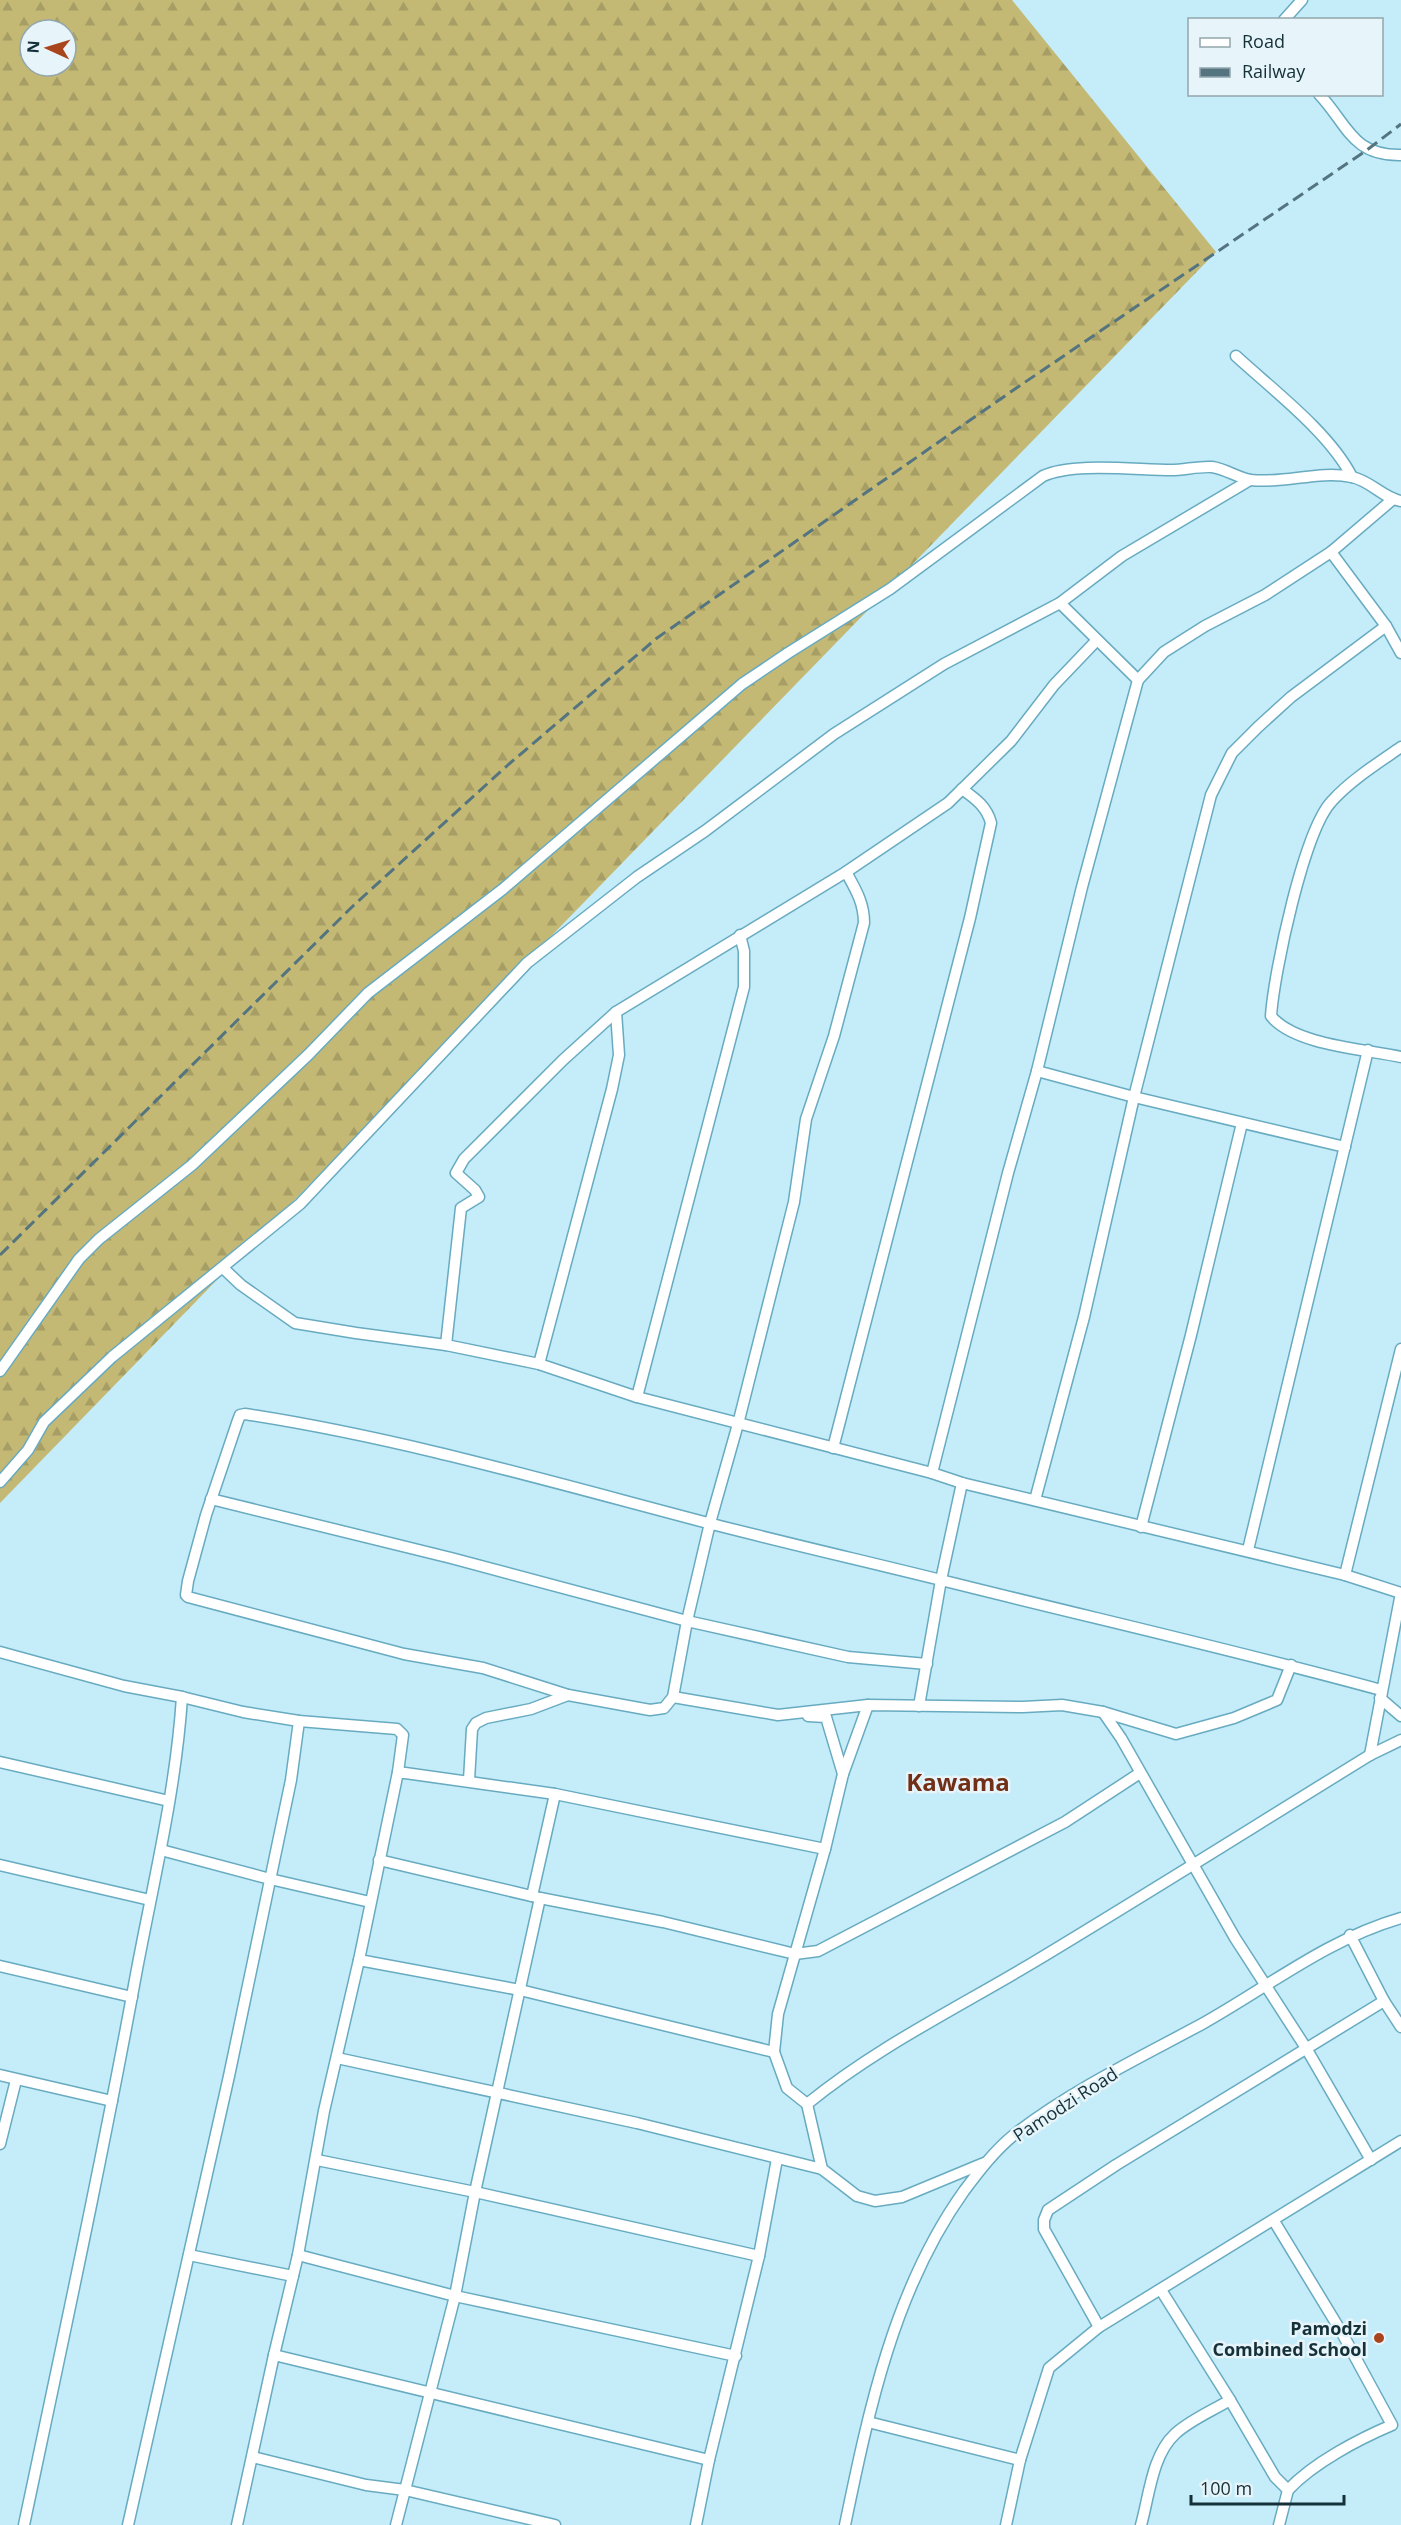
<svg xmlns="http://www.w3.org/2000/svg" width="1401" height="2525" font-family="'Open Sans',sans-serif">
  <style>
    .forest { fill: url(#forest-firs); fill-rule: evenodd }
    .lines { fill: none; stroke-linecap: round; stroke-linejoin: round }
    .minor-casing { stroke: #68abc0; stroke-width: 13 }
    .minor { stroke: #fff; stroke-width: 10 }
    .rail { stroke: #54747f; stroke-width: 3; stroke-dasharray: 12 6; stroke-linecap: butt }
    .poi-dot { fill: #aa441c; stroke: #e7f4f9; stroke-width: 2 }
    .labels { text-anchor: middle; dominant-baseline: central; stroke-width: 5; stroke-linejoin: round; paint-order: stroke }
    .street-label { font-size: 18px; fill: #143039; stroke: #e7f4f9 }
    .poi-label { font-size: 18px; font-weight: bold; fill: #143039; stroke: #e7f4f9; text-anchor: end }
    .district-label { font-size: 24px; font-weight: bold; fill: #712f17; stroke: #e7f4f9 }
  </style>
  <defs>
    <pattern id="forest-firs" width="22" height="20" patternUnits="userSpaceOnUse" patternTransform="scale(1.5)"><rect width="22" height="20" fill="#c3b874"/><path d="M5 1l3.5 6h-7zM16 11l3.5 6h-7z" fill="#a79e65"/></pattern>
  </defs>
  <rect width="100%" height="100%" fill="#c4ecf9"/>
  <path class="forest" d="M 0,0 L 1012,0 L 1216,252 L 0,1503 ZM 30,30 L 66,30 L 66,66 L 30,66 Z"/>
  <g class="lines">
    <defs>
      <g id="minor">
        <polyline points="1284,20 1302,0"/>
        <path d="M 1319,94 C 1348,125 1352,156 1401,155"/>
        <path d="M 1236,356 C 1273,390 1330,433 1352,477"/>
        <polyline points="1331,552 1386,626"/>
        <polyline points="1060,603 1138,680"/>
        <path d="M 1401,747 C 1378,763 1351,780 1332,801 C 1304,830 1274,972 1271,1016 C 1294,1045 1364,1049 1401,1057"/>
        <path d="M 846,872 C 856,890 864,903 864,923 L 834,1036 L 806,1119 L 794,1202 L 738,1424 L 710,1523 L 687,1621 L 673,1697 L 664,1708 L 650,1710 L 568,1695 L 483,1668 L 404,1654 L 188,1597 L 186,1595 L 188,1581 L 206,1515 L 237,1423 L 240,1415 L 245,1414 C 402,1438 555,1483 708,1523 C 786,1543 864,1561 941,1580 L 919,1706"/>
        <polyline points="1037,1071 1134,1097 1345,1147"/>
        <polyline points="223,1268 241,1285 295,1323 356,1333 446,1345 539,1364 637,1397 932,1473 962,1483 1345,1575 1401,1593"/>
        <polyline points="446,1345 461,1208 479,1197 475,1190 456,1173 464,1159 563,1060 616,1012 846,872 948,803 1011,741 1054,685 1097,640"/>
        <polyline points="539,1364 612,1089 619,1055 616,1012"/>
        <path d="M 0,1371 L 79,1259 L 99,1239 L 192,1165 L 309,1054 L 368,993 L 503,889 L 742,684 L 788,653 L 890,589 L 1043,476 C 1073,462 1136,470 1171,470 C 1184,470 1199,466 1212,467 C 1226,469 1238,478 1251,480 C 1284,484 1319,470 1352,477 C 1371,481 1383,498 1401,501"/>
        <polyline points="637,1397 744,987 744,951 740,935"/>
        <path d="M 833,1448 L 970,918 L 991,823 C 987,807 976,799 962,789"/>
        <polyline points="932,1473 1008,1173 1037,1071 1082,887 1138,680 1164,652 1205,626 1265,595 1331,552 1392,500"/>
        <polyline points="0,1482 28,1450 44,1422 112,1357 300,1204 527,963 637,877 705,831 834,734 944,664 1060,603 1122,556 1250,480"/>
        <path d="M 962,1483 L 941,1580 C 1088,1617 1235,1650 1381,1690"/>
        <polyline points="211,1499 451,1558 687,1621 848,1657 927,1664"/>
        <polyline points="1035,1500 1084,1317 1134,1097 1211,795 1232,753 1258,727 1291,697 1386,626 1401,653"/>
        <polyline points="1141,1527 1191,1335 1242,1123"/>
        <polyline points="1248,1550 1368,1050"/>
        <polyline points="1345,1575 1401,1349"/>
        <path d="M 0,1652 L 124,1686 L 182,1697 C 176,1789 154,1879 137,1969 C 103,2155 63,2340 24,2525"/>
        <polyline points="182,1697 243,1712 299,1721 397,1729 403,1735 398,1772"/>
        <polyline points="673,1697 778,1715 868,1705 1023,1707 1062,1705 1103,1712 1176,1734 1234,1718 1277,1700 1291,1665"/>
        <polyline points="1380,1698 1401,1716"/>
        <polyline points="868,1705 843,1774 825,1849 778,2014 774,2052 787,2088 807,2104 822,2169 857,2196 875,2201 902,2197 984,2163"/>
        <polyline points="1103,1712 1121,1738 1235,1938 1306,2048 1371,2160"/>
        <polyline points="808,1716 826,1717 843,1774"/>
        <polyline points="1370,1755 1401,1593"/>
        <polyline points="0,1762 169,1801"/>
        <polyline points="469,1780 472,1729 476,1723 486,1718 531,1709 568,1695"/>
        <polyline points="161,1850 270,1879 370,1902"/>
        <polyline points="379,1860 540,1898 663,1922 795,1954 818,1951 1065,1822 1140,1773"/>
        <polyline points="0,1865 150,1900"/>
        <polyline points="532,1896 555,1794"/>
        <polyline points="1350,1935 1384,2001 1401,2027"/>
        <polyline points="359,1960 520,1990 774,2052"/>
        <polyline points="0,1966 132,1997"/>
        <polyline points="337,2058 637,2123 822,2169"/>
        <polyline points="0,2075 112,2101"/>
        <path d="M 807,2104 C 877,2047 957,2008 1034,1962 C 1147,1894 1258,1824 1370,1755 L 1401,1740"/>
        <polyline points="0,2144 16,2080"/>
        <polyline points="317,2160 475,2192 759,2256"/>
        <path d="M 1274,2221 L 1342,2333 L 1392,2425 C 1359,2439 1313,2463 1288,2490"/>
        <polyline points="189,2255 293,2276"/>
        <polyline points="298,2255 455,2296 736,2356"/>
        <polyline points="1099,2327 1044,2229 1044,2220 1048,2210 1116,2165 1384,2001"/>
        <polyline points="274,2355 709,2460"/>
        <polyline points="1230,2400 1275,2477 1288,2490 1279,2525"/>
        <polyline points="868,2422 1020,2460"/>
        <polyline points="253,2457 366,2485 405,2490 555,2525"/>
        <polyline points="128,2525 229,2076 291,1780 299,1721"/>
        <polyline points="237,2525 274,2355 298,2255 324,2111 359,1960 398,1772 555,1794 825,1849"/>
        <polyline points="396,2525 455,2296 475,2192 540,1898"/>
        <polyline points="696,2525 709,2460 759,2256 777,2159"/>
        <path d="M 845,2525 C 869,2409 894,2289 964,2191 C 979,2171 995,2150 1015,2134 C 1072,2090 1139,2058 1202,2024 C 1268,1987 1328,1939 1401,1918"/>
        <polyline points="1006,2525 1020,2460 1049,2368 1099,2327 1401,2141"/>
        <path d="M 1141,2525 C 1149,2497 1152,2455 1175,2434 C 1190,2420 1212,2411 1230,2400 L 1161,2290"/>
      </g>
    </defs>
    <use href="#minor" class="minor-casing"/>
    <use href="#minor" class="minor"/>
    <polyline class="rail" points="0,1255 354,905 509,764 657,638 1012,391 1367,150 1401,124"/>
  </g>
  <circle class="poi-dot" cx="1379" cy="2338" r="6"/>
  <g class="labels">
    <g class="street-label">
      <text transform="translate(1065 2104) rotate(-33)">Pamodzi Road</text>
    </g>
    <g class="poi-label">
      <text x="1367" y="2328">Pamodzi<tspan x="1367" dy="21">Combined School</tspan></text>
    </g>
    <g class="district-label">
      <text x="958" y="1781">Kawama</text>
    </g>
  </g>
  <rect x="1188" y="18" width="195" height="78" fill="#e7f4f9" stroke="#93a6ac" stroke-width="1.5"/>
  <rect x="1200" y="38" width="30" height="9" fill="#ffffff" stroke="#93a6ac" stroke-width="1.5"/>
  <text x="1242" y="48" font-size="18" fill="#143039">Road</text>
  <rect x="1200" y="68" width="30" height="9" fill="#54747f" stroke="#93a6ac" stroke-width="1.5"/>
  <text x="1242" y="78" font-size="18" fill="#143039">Railway</text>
  <g transform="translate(48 48) rotate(274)"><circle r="28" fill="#e7f4f9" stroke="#93a6ac" stroke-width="1.5"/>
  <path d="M0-4.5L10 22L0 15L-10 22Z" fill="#aa441c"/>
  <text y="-9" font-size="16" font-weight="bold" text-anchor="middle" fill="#143039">N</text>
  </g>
  <path d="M1191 2495v9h153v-9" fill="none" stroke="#143039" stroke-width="3"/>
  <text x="1200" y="2495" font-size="18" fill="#143039" stroke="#e7f4f9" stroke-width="4.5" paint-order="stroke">100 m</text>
</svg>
